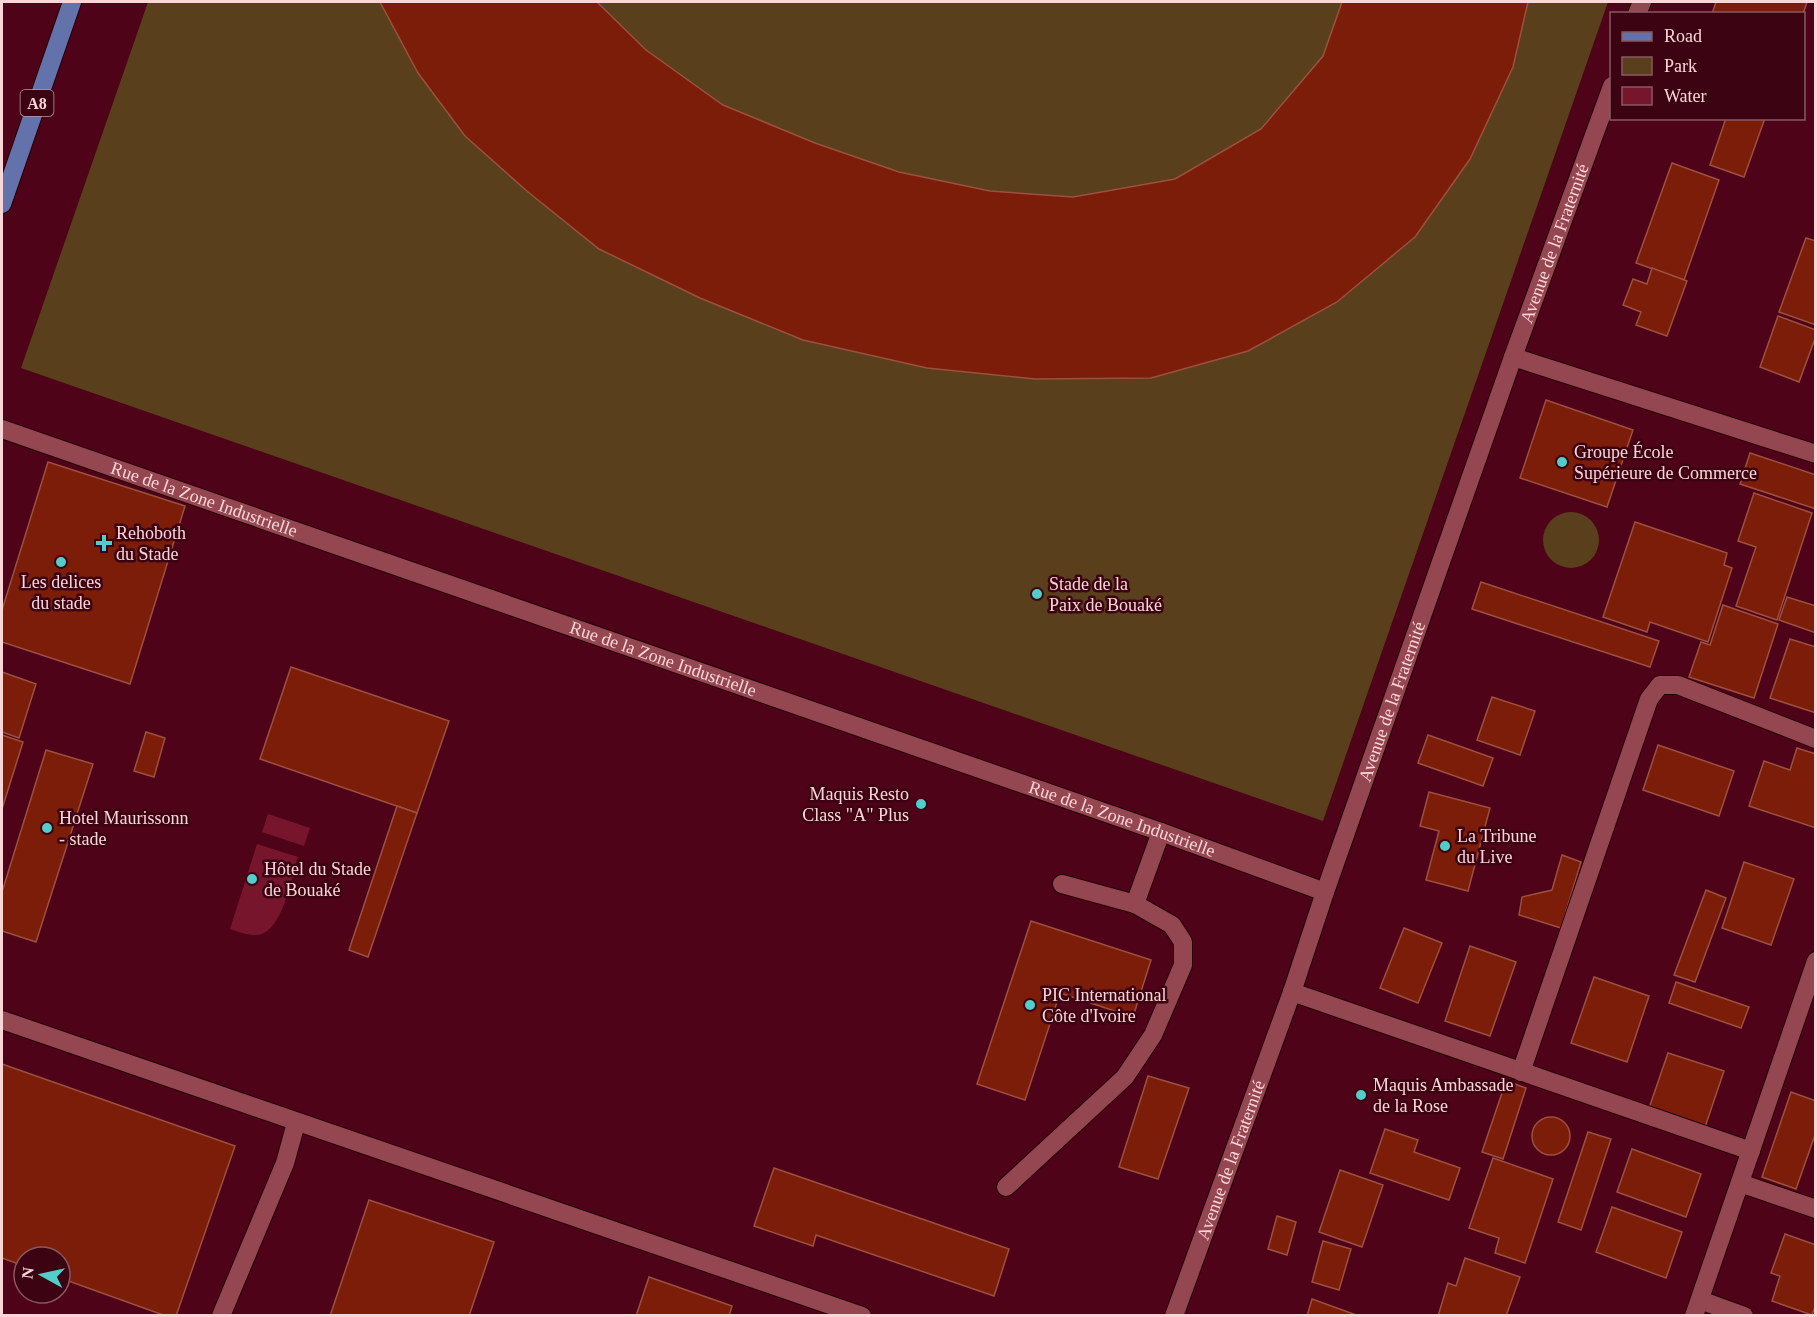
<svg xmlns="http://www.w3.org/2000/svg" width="1817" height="1317" font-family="Georgia,serif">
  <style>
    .green { fill: #593f1b }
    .water { fill: #77152d }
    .building { fill: #7b1d09; stroke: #9c5040; stroke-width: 1.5 }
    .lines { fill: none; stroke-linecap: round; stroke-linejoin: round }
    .minor-casing { stroke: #250208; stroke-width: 20 }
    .major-casing { stroke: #250208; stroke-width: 20 }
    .minor { stroke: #944651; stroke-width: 18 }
    .major { stroke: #6372aa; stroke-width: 18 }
    .poi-dot { fill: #53cdca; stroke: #3c0412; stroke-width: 2 }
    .labels { text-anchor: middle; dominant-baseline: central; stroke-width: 5; stroke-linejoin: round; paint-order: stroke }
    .shield { fill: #3c0412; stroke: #c2979d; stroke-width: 1.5 }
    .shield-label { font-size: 16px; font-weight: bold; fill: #fbd6d8 }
    .street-label { font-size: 18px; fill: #fbd6d8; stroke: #3c0412 }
    .poi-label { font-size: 18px; fill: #fbd6d8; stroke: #3c0412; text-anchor: start }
  </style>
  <rect width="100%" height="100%" fill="#4e0318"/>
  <g class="green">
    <polygon points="148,2 1608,2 1323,821 21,368"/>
    <circle cx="1571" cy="540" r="28"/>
  </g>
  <g class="water">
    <polygon points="268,814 310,828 304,846 262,832"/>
    <path d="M 257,844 L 298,857 C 291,878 283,931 258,935 C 249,936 239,932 230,929 Z"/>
  </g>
  <g class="building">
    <polygon points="380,2 597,2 646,50 723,105 815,143 899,172 990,191 1073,197 1175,179 1261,129 1323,56 1342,2 1528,2 1513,67 1470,159 1415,237 1337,302 1248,351 1151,378 1035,379 927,368 803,340 700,298 599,249 528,192 465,136 418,73"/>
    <polygon points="1716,2 1807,2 1803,14 1712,14"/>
    <polygon points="1726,118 1765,118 1744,177 1710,165"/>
    <polygon points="1672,163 1719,180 1684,280 1636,263"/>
    <polygon points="1806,238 1816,241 1816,325 1779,312"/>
    <polygon points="1652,268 1687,281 1667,336 1636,325 1641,312 1623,305 1633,279 1647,284"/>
    <polygon points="1778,316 1816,330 1816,336 1799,382 1760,367"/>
    <polygon points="1546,400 1633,430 1607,507 1520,478"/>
    <polygon points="1750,453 1816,475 1816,509 1740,484"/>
    <polygon points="48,462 185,506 130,684 2,642 2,610"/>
    <polygon points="1754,493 1812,513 1777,620 1736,606 1756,547 1738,541"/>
    <polygon points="1635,522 1727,553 1724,565 1732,568 1708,642 1650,622 1647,632 1603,617"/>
    <polygon points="1481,582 1659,641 1650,667 1472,609"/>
    <polygon points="1787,597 1816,606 1816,633 1779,620"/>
    <polygon points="1723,605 1778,624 1754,698 1689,677 1701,642 1710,645"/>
    <polygon points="1790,639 1816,647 1816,713 1770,698"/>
    <polygon points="291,667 449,721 417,813 260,759"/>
    <polygon points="2,672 36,684 19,738 2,732"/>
    <polygon points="1492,697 1535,711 1520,755 1477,740"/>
    <polygon points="146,732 165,738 154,777 134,771"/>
    <polygon points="2,735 23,742 2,809"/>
    <polygon points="1428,735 1493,758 1483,786 1418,763"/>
    <polygon points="1658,745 1734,771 1719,816 1643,790"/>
    <polygon points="1797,748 1816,754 1816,828 1749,806 1764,761 1790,770"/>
    <polygon points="46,750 93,764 36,942 2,931 2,892"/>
    <polygon points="1429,792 1490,808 1468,891 1426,880 1439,831 1420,826"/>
    <polygon points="397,806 417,813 368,957 349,950"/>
    <polygon points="1562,855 1581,862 1561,928 1519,915 1522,897 1552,890"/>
    <polygon points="1744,862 1794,879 1771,945 1722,928"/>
    <polygon points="1706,890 1726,898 1695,982 1674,975"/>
    <polygon points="1031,921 1151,960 1133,1017 1060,993 1025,1100 977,1084"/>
    <polygon points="1404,928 1442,943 1418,1003 1380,988"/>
    <polygon points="1470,946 1516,962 1490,1036 1445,1021"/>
    <polygon points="1594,977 1649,996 1627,1062 1571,1043"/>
    <polygon points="1676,982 1749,1007 1741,1028 1669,1003"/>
    <polygon points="1668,1053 1724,1071 1704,1130 1648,1111"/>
    <polygon points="2,1064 235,1146 176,1316 166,1316 60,1278 60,1257 24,1257 24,1266 2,1258"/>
    <polygon points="1148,1076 1189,1088 1158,1179 1119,1167"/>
    <polygon points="1506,1081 1526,1088 1503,1159 1482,1152"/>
    <polygon points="1791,1092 1816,1101 1816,1132 1796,1189 1762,1177"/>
    <circle cx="1551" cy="1136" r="19"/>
    <polygon points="1385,1129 1418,1140 1414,1152 1460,1168 1449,1200 1370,1173"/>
    <polygon points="1588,1132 1611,1139 1581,1230 1558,1222"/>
    <polygon points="1632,1149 1701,1174 1686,1217 1617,1192"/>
    <polygon points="1493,1158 1553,1179 1525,1263 1495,1253 1499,1238 1469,1228"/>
    <polygon points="774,1168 1009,1249 994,1296 816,1235 813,1246 754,1226"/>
    <polygon points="1340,1170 1383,1185 1362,1247 1319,1232"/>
    <polygon points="369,1200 494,1242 469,1316 330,1316"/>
    <polygon points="1612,1207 1682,1232 1666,1278 1596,1252"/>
    <polygon points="1277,1216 1296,1222 1287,1255 1268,1249"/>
    <polygon points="1785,1234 1816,1245 1816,1304 1812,1315 1772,1301 1780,1276 1771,1273"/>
    <polygon points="1323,1241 1351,1249 1339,1290 1312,1282"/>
    <polygon points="1465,1258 1520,1277 1506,1316 1438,1316 1448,1283 1456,1286"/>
    <polygon points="649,1277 732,1306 729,1316 636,1316"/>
    <polygon points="1312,1299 1359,1316 1307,1316"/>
  </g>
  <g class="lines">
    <defs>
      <g id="minor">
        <polyline points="1637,14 1642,2"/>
        <polyline points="1513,357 1816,454"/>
        <path id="s1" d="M 2,429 L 1161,832 L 1325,892"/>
        <polyline points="1135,904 1161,832"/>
        <polyline points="1292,992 1751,1151"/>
        <polyline points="2,1020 862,1316"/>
        <polyline points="1521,1072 1649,699 1660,685 1678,685 1816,739"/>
        <polyline points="1740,1183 1816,1209"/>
        <polyline points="1006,1187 1125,1077 1153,1035 1183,965 1183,942 1172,925 1135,904 1062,884"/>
        <polyline points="1700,1300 1744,1316"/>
        <polyline points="221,1316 285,1163 296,1123"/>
        <path id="s2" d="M 1174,1316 L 1292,992 L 1325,892 L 1513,357 L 1612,86"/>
        <polyline points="1694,1316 1816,961"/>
      </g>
      <polyline id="major" points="2,204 72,2"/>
    </defs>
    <use href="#minor" class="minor-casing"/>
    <use href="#major" class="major-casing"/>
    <use href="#minor" class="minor"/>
    <use href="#major" class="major"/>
  </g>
  <g class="poi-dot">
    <circle cx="1562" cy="462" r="6"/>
    <path d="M101 534h6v6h6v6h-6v6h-6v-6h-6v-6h6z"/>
    <circle cx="61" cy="562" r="6"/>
    <circle cx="1037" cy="594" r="6"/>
    <circle cx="921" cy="804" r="6"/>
    <circle cx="47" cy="828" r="6"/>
    <circle cx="1445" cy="846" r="6"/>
    <circle cx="252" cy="879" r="6"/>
    <circle cx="1030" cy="1005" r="6"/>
    <circle cx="1361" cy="1095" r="6"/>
  </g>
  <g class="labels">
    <rect class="shield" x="20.5" y="90" width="33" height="26" rx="4.5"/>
    <g class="shield-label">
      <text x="37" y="103">A8</text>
    </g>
    <g class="street-label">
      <text stroke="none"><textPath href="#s2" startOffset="1138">Avenue de la Fraternité</textPath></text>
      <text stroke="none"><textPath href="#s1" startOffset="214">Rue de la Zone Industrielle</textPath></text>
      <text stroke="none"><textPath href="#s1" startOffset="700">Rue de la Zone Industrielle</textPath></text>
      <text stroke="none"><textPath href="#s2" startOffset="652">Avenue de la Fraternité</textPath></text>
      <text stroke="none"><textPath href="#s1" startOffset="1186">Rue de la Zone Industrielle</textPath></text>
      <text stroke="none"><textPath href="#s2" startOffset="166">Avenue de la Fraternité</textPath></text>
    </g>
    <g class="poi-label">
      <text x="1574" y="452">Groupe École<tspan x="1574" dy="21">Supérieure de Commerce</tspan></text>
      <text x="116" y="533">Rehoboth<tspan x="116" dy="21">du Stade</tspan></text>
      <text x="61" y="582" text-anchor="middle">Les delices<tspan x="61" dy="21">du stade</tspan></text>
      <text x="1049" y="584">Stade de la<tspan x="1049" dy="21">Paix de Bouaké</tspan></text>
      <text x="909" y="794" text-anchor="end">Maquis Resto<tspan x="909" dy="21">Class "A" Plus</tspan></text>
      <text x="59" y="818">Hotel Maurissonn<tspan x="59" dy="21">- stade</tspan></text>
      <text x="1457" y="836">La Tribune<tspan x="1457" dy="21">du Live</tspan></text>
      <text x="264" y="869">Hôtel du Stade<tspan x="264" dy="21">de Bouaké</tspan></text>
      <text x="1042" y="995">PIC International<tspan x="1042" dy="21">Côte d'Ivoire</tspan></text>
      <text x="1373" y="1085">Maquis Ambassade<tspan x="1373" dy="21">de la Rose</tspan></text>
    </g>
  </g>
  <rect width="1817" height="1317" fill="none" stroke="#fbd6d8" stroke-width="6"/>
  <rect x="1610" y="12" width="195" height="108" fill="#3c0412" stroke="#885861" stroke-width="1.5"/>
  <rect x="1622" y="32" width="30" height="9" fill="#6372aa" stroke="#885861" stroke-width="1.5"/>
  <text x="1664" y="42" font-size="18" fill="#fbd6d8">Road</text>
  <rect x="1622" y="57" width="30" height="18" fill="#593f1b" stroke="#885861" stroke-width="1.5"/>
  <text x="1664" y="72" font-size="18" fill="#fbd6d8">Park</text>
  <rect x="1622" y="87" width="30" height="18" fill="#77152d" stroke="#885861" stroke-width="1.5"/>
  <text x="1664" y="102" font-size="18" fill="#fbd6d8">Water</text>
  <g transform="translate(42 1275) rotate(278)"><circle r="28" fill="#3c0412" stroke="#885861" stroke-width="1.5"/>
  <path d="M0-4.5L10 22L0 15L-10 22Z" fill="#53cdca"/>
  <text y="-9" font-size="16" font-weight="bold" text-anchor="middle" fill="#fbd6d8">N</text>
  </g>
</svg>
